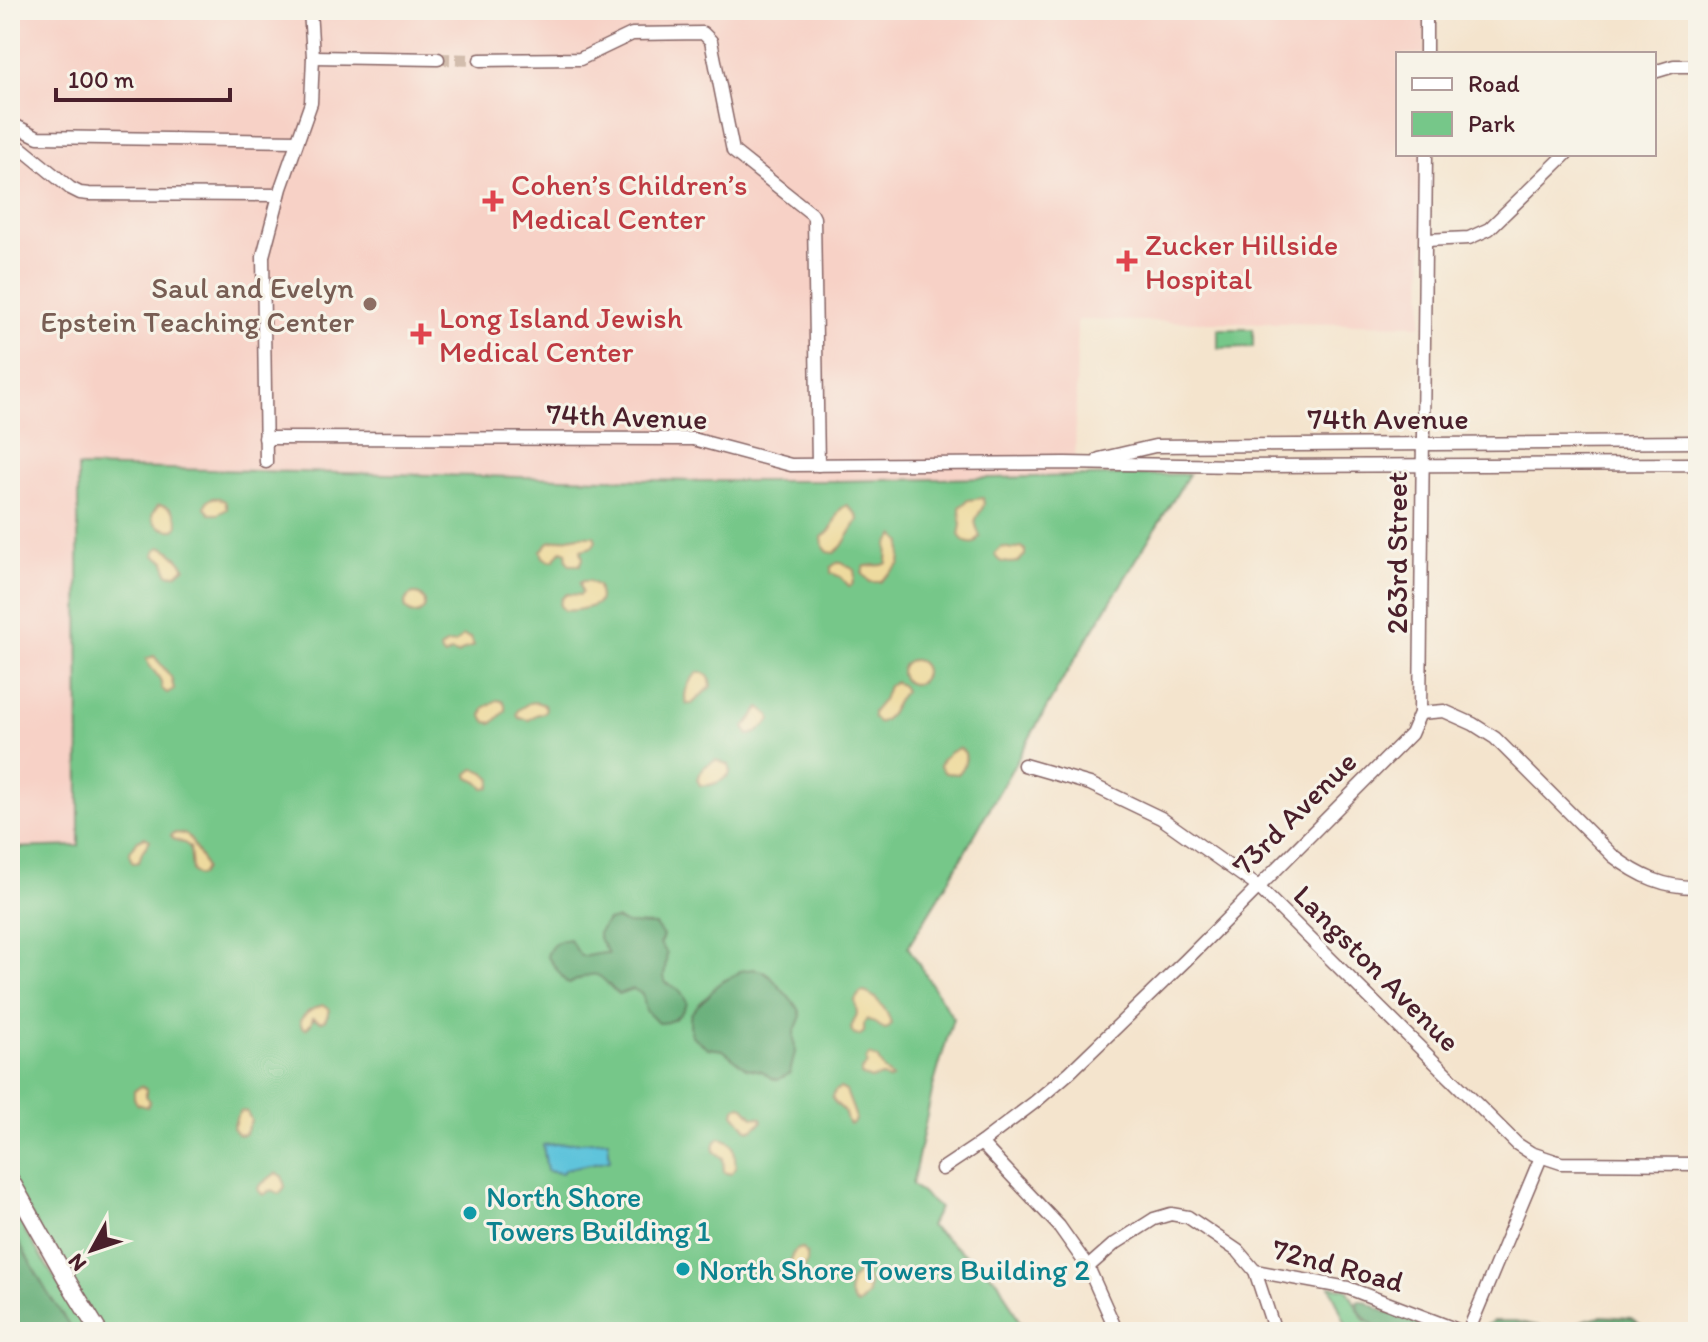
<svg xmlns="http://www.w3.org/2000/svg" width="1708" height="1342" font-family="Itim,sans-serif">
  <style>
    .built { fill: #f7d1c6 }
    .green { fill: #76c789; stroke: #60735a; stroke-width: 2 }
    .forest { fill: #60ac75; stroke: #556650; stroke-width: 2 }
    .sand { fill: #eeda9e; stroke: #9c7c64; stroke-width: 2 }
    .water { fill: #5ec4db; stroke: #547283; stroke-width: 2 }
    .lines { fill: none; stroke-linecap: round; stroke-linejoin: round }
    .street-tunnel { stroke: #d2bdad; stroke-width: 12; stroke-dasharray: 12 6; stroke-linecap: butt }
    .street-casing { stroke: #866464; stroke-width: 15 }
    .secondary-casing { stroke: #866464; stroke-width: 19 }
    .street { stroke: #fff; stroke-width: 12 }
    .secondary { stroke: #fff; stroke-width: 16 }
    .health-dot { fill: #e0444e; stroke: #f7f3e8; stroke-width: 3 }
    .education-dot { fill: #8d6e63; stroke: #f7f3e8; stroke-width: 3 }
    .culture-dot { fill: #0f9aa8; stroke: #f7f3e8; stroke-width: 3 }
    .labels { text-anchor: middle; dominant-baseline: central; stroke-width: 6; stroke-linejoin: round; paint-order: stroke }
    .health-label { font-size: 30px; fill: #be3a42; stroke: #f7f3e8; text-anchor: start }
    .education-label { font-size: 30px; fill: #785e54; stroke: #f7f3e8; text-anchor: end }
    .street-label { font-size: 30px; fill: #4a1f2b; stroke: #f7f3e8 }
    .culture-label { font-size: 30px; fill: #0d838f; stroke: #f7f3e8; text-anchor: start }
  </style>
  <rect width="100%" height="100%" fill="#f7f3e8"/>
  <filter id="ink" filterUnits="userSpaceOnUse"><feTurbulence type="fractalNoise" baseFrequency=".0125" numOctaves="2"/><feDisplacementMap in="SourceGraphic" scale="16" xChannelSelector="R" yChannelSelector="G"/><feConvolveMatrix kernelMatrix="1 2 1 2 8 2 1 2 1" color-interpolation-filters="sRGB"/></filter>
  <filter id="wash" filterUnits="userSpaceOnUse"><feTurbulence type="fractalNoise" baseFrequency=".006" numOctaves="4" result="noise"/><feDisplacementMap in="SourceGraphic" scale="32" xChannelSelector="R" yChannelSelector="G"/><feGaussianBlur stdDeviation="1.8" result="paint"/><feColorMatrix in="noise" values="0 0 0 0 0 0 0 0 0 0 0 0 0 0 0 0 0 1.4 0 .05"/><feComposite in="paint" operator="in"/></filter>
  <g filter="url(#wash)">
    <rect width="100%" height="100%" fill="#f4e4cd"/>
    <polygon class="built" points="10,10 1426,10 1425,54 1398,54 1398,154 1424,154 1422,325 1077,320 1075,476 835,481 695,481 78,467 79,847 10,848"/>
    <g class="green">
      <polygon points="1218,329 1253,329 1253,347 1218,348"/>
      <polygon points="78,467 695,481 835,481 1189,474 1064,677 949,880 908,947 953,1018 933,1087 912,1185 939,1208 930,1226 998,1281 1025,1332 99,1332 10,1179 10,848 79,846"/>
      <polygon points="10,1204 26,1233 89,1332 12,1332 10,1330"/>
      <polygon points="1330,1286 1347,1289 1364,1320 1393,1332 1349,1332"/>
    </g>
    <g class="forest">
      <path d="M 616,919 L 627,924 L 655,925 L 663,936 L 660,944 L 667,953 L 664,977 L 666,983 C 677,987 682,992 687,1003 C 681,1016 673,1023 658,1023 L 646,1011 L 642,994 L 633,989 L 618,994 C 596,973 600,968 569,984 L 566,982 L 547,956 C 551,944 557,941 569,939 L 581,956 C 590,957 599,952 608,953 L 598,937 L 598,933 L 607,921 Z"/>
      <path d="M 754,969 L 762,971 L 772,978 L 799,1009 L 801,1016 L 794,1033 L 795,1052 L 790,1073 L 778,1080 L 771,1078 L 762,1071 L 746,1068 L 723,1050 L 708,1048 L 692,1036 C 686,1011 693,1011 709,995 C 712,992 714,988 717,985 C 725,978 733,979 740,971 Z"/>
      <polygon points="10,1227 47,1292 74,1332 24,1332 10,1314"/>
      <path d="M 1357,1301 L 1364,1301 L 1385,1312 L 1406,1313 L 1439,1332 C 1424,1332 1407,1335 1393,1332 C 1377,1329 1358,1318 1357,1301 Z"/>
      <polygon points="1600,1316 1631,1318 1651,1332 1476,1332 1493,1321 1515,1321 1563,1331 1584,1320"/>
    </g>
    <g class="sand">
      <polygon points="212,498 219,498 225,501 227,509 218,514 210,514 205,507 207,501"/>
      <path d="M 983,498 L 984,505 C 975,522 972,517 980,536 L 974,543 C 966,544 963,541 959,535 L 961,525 L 960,507 L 968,500 Z"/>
      <path d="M 159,505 C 171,504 177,515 178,525 L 175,530 C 159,531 143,519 159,505 Z"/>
      <path d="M 847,505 L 857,515 L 858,520 L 842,546 L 834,553 L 828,552 L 823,546 L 822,537 C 840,527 831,512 847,505 Z"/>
      <path d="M 895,535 L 902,542 L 900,564 L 880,582 L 870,582 L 862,573 L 864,567 C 872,563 881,568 887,563 L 888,544 Z"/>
      <polygon points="579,536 594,536 596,541 592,547 581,550 583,559 580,565 570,565 567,561 566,552 562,550 554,560 549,561 543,557 541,551 549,542"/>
      <path d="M 161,547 C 169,548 180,560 185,567 L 177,574 L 172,575 L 167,573 L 165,561 L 154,555 L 156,550 Z"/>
      <path d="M 1003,547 L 1012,549 L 1022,547 L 1025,550 L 1025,555 L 1018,562 C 1009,563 998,565 995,554 L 997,551 Z"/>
      <polygon points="838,562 842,562 854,570 855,577 852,585 849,586 841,577 831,573 831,567"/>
      <path d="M 583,581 L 589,581 L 598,586 L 600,597 L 599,602 C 593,608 571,612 564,610 L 560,606 L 561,599 L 567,594 L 580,595 L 582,592 L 580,583 Z"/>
      <circle cx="415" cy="604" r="10"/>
      <polygon points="463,636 471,638 474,646 465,649 458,654 451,652 445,656 441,653 440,649 446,644 455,643"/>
      <path d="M 154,656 L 171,677 L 174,689 L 167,693 L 162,689 C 161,673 151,672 146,659 Z"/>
      <circle cx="913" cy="672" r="12"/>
      <path d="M 699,672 C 708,673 711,678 711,686 L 692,704 L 687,704 C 681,695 690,678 699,672 Z"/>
      <path d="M 895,682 L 902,686 L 905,691 C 894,700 894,718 878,723 L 873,717 L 873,712 L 883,700 L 888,686 Z"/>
      <polygon points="497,700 502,701 505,705 505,711 493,723 486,722 482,716 484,708"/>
      <polygon points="536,702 544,705 546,708 544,713 536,715 529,720 519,718 517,715 518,710 529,703"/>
      <path d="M 760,708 L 770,715 L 771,720 C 765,726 758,734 749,735 L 744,728 Z"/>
      <path d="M 960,748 L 965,753 C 967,761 964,768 958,774 L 945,773 L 940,767 C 940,759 951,750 960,748 Z"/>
      <path d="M 716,760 L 729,765 L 730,773 C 724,781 711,787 700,785 L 697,779 L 704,767 Z"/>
      <path d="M 474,769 C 482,770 488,773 492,780 L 490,787 L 484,788 L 478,782 L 469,778 L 468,774 Z"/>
      <path d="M 173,833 C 189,833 189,835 195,848 C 199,856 203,860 205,868 L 201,875 L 197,876 L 192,871 L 190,847 L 184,843 L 173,839 L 171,835 Z"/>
      <polygon points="145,837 150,840 142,852 139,862 133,863 131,860 130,852 138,840"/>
      <path d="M 864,992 C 877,996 888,1011 891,1024 L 888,1028 L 885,1029 L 867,1019 L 864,1023 L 864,1032 L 859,1036 L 855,1035 L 851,1028 L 857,1014 L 855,1000 L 860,993 Z"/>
      <path d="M 323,1005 L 328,1007 L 330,1010 L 325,1020 L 321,1022 L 313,1018 L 311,1024 L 306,1029 L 302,1027 L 300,1021 C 305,1012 313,1008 323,1005 Z"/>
      <polygon points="869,1055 877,1058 884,1070 892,1078 888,1080 882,1076 871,1079 861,1075 861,1071 867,1064 866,1060"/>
      <polygon points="141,1086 146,1089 146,1096 150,1101 147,1107 137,1104 134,1098 134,1091"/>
      <path d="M 840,1088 L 846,1091 L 855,1115 L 855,1119 L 853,1123 L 849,1124 C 846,1119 846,1116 844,1111 C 840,1106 835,1105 832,1098 L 835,1091 Z"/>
      <polygon points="740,1106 744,1107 753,1117 761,1118 762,1122 752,1130 747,1129 734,1114 735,1109"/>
      <polygon points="241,1111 247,1112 251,1120 246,1133 242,1135 237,1134 233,1128 237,1116"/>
      <path d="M 719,1138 C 739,1141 733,1154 736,1167 L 731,1174 L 724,1172 L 723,1158 L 714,1151 L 715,1143 Z"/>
      <polygon points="276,1173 282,1176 285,1187 279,1194 272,1190 263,1195 258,1190 259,1186"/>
      <path d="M 802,1248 L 807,1254 C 808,1262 807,1268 799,1270 L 791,1265 C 790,1256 793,1250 802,1248 Z"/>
      <path d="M 859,1273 L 864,1274 L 869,1282 L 868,1294 L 859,1305 L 855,1304 C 847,1294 847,1280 859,1273 Z"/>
    </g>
    <polygon class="water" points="608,1140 610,1160 565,1169 562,1173 547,1171 543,1145"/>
  </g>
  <g filter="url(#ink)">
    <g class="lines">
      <polyline class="street-tunnel" points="438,59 480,60"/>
      <defs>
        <g id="street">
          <polyline points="1426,10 1426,54"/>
          <polyline points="313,57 438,59"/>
          <polyline points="480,60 580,59 632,34 703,33 711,41 733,151 812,214 814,218 818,465"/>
          <polyline points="1654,72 1674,66 1698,66"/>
          <polyline points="10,123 38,137 297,141"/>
          <polyline points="10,139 70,188 80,193 89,194 279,195"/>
          <polyline points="1426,240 1469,238 1489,229 1566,154"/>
          <polyline points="265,438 693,439 791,465 1065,463 1238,466 1692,464 1698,466"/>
          <polyline points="1099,459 1155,446 1698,442"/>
          <polyline points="266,462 263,256 281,188 311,103 313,57 310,10"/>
          <path d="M 1420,713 L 1444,711 L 1473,724 L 1495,738 L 1613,856 C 1639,876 1665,888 1698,887"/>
          <polyline points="1024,765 1090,784 1161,818 1257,886 1517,1144 1531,1153 1561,1163 1698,1164"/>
          <polyline points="981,1143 1059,1226 1088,1267 1117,1332"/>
          <polyline points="942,1169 981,1143 1035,1102 1070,1072 1186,960 1411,734 1420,713 1426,154"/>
          <polyline points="1088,1267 1113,1245 1154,1219 1171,1214 1188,1217 1238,1251 1255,1271 1275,1332"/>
          <polyline points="1255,1271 1348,1288 1463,1332"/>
          <polyline points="1468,1332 1541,1157"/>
        </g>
        <polyline id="secondary" points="10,1179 70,1285 99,1332"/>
      </defs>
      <use href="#street" class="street-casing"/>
      <use href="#secondary" class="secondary-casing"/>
      <use href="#street" class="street"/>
      <use href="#secondary" class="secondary"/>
    </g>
  </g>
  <g class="health-dot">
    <path d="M489 189h8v8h8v8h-8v8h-8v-8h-8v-8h8z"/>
    <path d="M1123 249h8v8h8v8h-8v8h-8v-8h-8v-8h8z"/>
    <path d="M417 322h8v8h8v8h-8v8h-8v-8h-8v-8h8z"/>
  </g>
  <circle class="education-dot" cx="370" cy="304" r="8"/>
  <g class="culture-dot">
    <circle cx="470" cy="1213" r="8"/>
    <circle cx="683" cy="1269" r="8"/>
  </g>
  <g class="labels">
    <g class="health-label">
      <text x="511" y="184">Cohen’s Children’s<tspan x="511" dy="34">Medical Center</tspan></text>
      <text x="1145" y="244">Zucker Hillside<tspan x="1145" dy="34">Hospital</tspan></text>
      <text x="439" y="317">Long Island Jewish<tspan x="439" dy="34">Medical Center</tspan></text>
    </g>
    <g class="education-label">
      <text x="354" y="287">Saul and Evelyn<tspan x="354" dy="34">Epstein Teaching Center</tspan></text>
    </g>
    <g class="street-label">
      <text transform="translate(627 416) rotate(2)">74th Avenue</text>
      <text x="1388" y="418">74th Avenue</text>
      <text transform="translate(1396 553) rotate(-90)">263rd Street</text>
      <text transform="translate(1294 813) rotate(-45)">73rd Avenue</text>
      <text transform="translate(1377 968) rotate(45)">Langston Avenue</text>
      <text transform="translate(1338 1265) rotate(15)">72nd Road</text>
    </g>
    <g class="culture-label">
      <text x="486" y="1196">North Shore<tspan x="486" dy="34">Towers Building 1</tspan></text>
      <text x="699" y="1269">North Shore Towers Building 2</text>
    </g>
  </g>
  <rect width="1708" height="1342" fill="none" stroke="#f7f3e8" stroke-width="40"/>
  <rect x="1396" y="52" width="260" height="104" fill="#f7f3e8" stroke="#b29e9c" stroke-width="2"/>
  <rect x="1412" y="78" width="40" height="12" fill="#ffffff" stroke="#b29e9c" stroke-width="2"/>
  <text x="1468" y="92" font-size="24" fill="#4a1f2b">Road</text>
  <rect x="1412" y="112" width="40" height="24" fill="#76c789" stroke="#b29e9c" stroke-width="2"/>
  <text x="1468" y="132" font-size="24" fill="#4a1f2b">Park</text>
  <g transform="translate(92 1250) rotate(230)" stroke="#f7f3e8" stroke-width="6" paint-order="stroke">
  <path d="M0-6L14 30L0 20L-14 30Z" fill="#4a1f2b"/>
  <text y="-12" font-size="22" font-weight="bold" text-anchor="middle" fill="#4a1f2b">N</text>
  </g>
  <path d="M56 88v12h174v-12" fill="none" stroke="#4a1f2b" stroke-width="4"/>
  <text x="68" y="88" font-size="24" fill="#4a1f2b" stroke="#f7f3e8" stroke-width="6" paint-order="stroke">100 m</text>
</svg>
